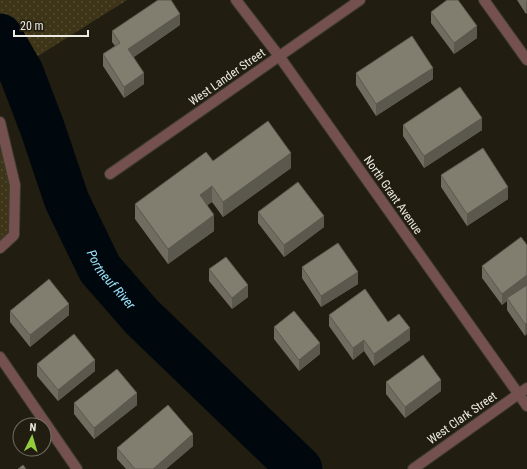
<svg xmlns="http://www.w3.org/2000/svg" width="527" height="469" font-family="'Roboto Condensed',sans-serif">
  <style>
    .park { fill: url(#park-dots) }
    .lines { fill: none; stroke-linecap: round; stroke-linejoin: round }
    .river { stroke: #00080d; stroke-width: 45 }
    .minor-casing { stroke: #3d3a2e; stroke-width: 12 }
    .minor { stroke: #74504f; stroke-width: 10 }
    .wall { fill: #706c5f }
    .shaded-wall { fill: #5b584e }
    .building { fill: #827e6f; stroke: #5b584e }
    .labels { text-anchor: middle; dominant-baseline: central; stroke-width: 4; stroke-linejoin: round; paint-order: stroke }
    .street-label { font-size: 12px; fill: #eceae1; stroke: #211d11 }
    .water-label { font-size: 13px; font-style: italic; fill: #9be2f9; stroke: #211d11 }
  </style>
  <defs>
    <pattern id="park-dots" width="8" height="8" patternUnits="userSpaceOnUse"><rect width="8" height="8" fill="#3e3519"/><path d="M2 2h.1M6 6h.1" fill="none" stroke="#51492f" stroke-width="1.8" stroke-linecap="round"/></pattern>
  </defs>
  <rect width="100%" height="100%" fill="#211d11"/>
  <g class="park">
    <polygon points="0,0 127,0 0,80"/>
    <polygon points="0,122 15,185 14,235 0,248"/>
  </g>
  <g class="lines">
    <path class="river" id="s1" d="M 0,36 L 21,72 L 42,127 L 67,201 L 100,269 L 142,317 L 300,469"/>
    <defs>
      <g id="minor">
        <polyline points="236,0 279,56 527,406"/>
        <polyline points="484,0 527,60"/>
        <polyline points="0,122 15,185 14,235 0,248"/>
        <polyline points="110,174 360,0"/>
        <polyline points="0,357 77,469"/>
        <polyline points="413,469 527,388"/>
      </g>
    </defs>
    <use href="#minor" class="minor-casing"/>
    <use href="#minor" class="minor"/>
  </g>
  <g class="wall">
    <polygon points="517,0 527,0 526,14"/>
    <polygon points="431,12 477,38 454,54 431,23"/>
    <polygon points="180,25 134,57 144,84 124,98 103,66 103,54 115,46 112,42 112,31"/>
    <polygon points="356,73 433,79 376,116 356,85"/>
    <polygon points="403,125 482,130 424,168 403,136"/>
    <polygon points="213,161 291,168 223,217 212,202 207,205 214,231 168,264 135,219 135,204"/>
    <polygon points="441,175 508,199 467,226 441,187"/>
    <polygon points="258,212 324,227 284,257 258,223"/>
    <polygon points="527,245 525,336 507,310 507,301 502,305 482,278 482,266"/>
    <polygon points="302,267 358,284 321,307 302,278"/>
    <polygon points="209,269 248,297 232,309 209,281"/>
    <polygon points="10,311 69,315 30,347 10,322"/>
    <polygon points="329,315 388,322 410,340 374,366 364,351 353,360 329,326"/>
    <polygon points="274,327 320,354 299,371 274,339"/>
    <polygon points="37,364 95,371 58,401 37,376"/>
    <polygon points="386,382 441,391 405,418 386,394"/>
    <polygon points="74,403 137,405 94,439 74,414"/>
    <polygon points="193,446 166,469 126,469 117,459 117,448"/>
  </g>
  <g class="shaded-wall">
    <polygon points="526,2 527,2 527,13 526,14"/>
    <polygon points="180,14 180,25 128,61 128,49"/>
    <polygon points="477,26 477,38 454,54 454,43"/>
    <polygon points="433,68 433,79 376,116 376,104"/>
    <polygon points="144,73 144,84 124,98 124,87"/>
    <polygon points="482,118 482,130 424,168 424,156"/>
    <polygon points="291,153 291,168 223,217 223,202"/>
    <polygon points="212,186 212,202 200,211 200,195"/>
    <polygon points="508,187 508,199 467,226 467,214"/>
    <polygon points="214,215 214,231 168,264 168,249"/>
    <polygon points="324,216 324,227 284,257 284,245"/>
    <polygon points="358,272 358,284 321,307 321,296"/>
    <polygon points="527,275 527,286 507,298 507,301 502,305 502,294"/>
    <polygon points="248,285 248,297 232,309 232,298"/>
    <polygon points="69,304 69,315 30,347 30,335"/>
    <polygon points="527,323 527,334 525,336 525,324"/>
    <polygon points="410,328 410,340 374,366 374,354"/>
    <polygon points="364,340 364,351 353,360 353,348"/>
    <polygon points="320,343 320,354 299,371 299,360"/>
    <polygon points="95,360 95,371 58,401 58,390"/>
    <polygon points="441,380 441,391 405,418 405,407"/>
    <polygon points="137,393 137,405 94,439 94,428"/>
    <polygon points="193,434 193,446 166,469 153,469"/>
  </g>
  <g class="building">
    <polygon points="158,0 171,0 180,14 128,49 144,73 124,87 103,54 120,43 112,31"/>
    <polygon points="447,0 458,0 477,26 454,43 431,12"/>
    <polygon points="412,36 433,68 376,104 356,73"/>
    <polygon points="460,87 482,118 424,156 403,125"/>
    <polygon points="268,121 291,153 223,202 212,186 200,195 214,215 168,249 135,204 206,152 213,161"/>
    <polygon points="483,148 508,187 467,214 441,175"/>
    <polygon points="298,182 324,216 284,245 258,212"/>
    <polygon points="521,237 527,245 527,275 502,294 482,266"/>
    <polygon points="338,243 358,272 321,296 302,267"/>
    <polygon points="226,257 248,285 232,298 209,269"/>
    <polygon points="49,279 69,304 30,335 10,311"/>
    <polygon points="527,285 527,323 525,324 507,298"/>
    <polygon points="365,289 388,322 399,314 410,328 374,354 364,340 353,348 329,315"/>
    <polygon points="294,311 320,343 299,360 274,327"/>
    <polygon points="74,334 95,360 58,390 37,364"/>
    <polygon points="423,355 441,380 405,407 386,382"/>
    <polygon points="117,369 137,393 94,428 74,403"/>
    <polygon points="168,405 193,434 153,469 135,469 117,448"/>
    <polygon points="23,465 26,469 18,469"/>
  </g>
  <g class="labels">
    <g class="street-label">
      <text transform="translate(227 77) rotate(-35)">West Lander Street</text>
      <text transform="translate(393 195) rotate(55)">North Grant Avenue</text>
      <text transform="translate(462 418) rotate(-35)">West Clark Street</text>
    </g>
    <g class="water-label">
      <text stroke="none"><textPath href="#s1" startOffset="269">Portneuf River</textPath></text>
    </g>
  </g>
  <g transform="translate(32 437) rotate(5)"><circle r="19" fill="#211d11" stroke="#726f64"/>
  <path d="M0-3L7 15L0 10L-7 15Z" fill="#92cd3e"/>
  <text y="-6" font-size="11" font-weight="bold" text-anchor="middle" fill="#eceae1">N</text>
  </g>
  <path d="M14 30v6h74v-6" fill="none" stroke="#eceae1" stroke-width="2"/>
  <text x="20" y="30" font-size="12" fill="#eceae1" stroke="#211d11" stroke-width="3" paint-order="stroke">20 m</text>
</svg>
